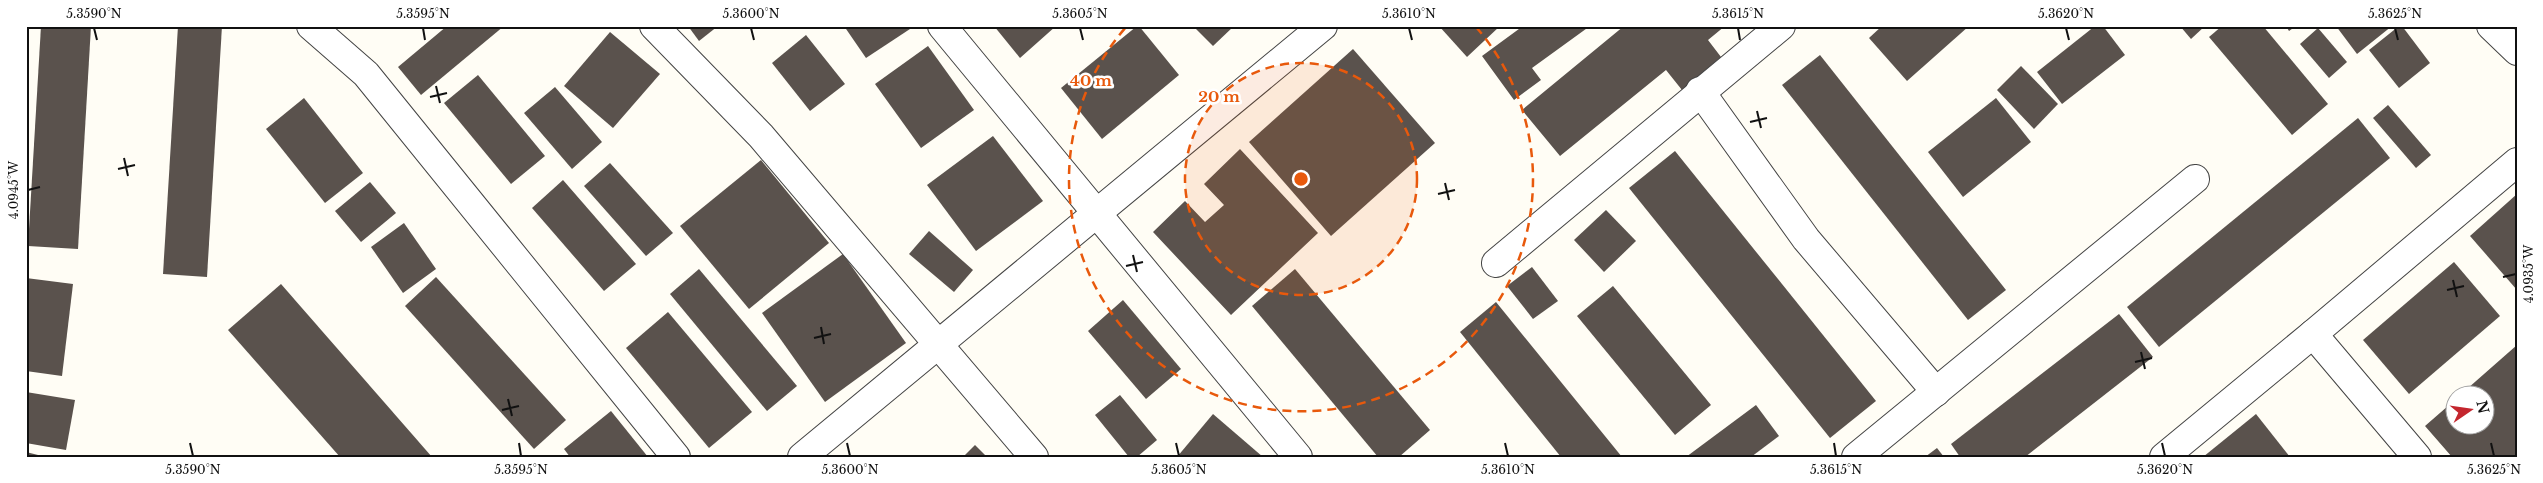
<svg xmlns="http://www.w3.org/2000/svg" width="2543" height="483" font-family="'Libre Baskerville',serif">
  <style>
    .building { fill: #5a524d }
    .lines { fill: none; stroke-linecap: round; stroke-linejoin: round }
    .street-casing { stroke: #444; stroke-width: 30 }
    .street { stroke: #fff; stroke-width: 28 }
    .ticks { fill: none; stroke: #111; stroke-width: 2 }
    .ring { fill: none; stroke: #e8590c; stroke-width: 2.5; stroke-dasharray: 9 6 }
    .centre { fill: #e8590c; stroke: #fff; stroke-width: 2.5 }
    .ring-label { font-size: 15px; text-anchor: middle; font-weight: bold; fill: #e8590c; stroke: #fff; stroke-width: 5; stroke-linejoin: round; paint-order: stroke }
    .neatline { fill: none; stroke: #111; stroke-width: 2 }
    .ticks-label { font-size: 12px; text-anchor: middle; fill: #111 }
  </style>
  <rect width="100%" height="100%" fill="#fffdf5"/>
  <g class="building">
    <polygon points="41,26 91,26 78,249 28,246"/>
    <polygon points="178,26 222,26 207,277 163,274"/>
    <polygon points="447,26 504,26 421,95 398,67"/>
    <polygon points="688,26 718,26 699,41"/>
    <polygon points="844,26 908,26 910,29 866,58"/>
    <polygon points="994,26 1056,26 1020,58"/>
    <polygon points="1137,26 1139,26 1179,75 1102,139 1061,88"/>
    <polygon points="1193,26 1234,26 1213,46"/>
    <polygon points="1439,26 1500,26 1467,57"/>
    <polygon points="1523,26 1590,26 1532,68 1541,80 1514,100 1482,56"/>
    <polygon points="1624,26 1725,26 1708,40 1721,57 1682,90 1666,70 1560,156 1522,110"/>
    <polygon points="1882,26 1969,26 1907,81 1869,38"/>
    <polygon points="2095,26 2103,26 2125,55 2062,104 2037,72"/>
    <polygon points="2180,26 2205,26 2191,39"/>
    <polygon points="2222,26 2263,26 2328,104 2292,135 2209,37"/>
    <polygon points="2286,26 2296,26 2289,31"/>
    <polygon points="2336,26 2392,26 2357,54"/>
    <polygon points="2399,26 2402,26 2430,63 2399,88 2369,50"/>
    <polygon points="2318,28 2347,62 2329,78 2300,44"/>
    <polygon points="610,32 660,74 613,128 564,86"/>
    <polygon points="806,35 845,84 810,111 772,63"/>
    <polygon points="928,46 974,110 921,148 875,84"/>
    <polygon points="1353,49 1435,143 1331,236 1249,142"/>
    <polygon points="1820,55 2006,290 1968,320 1782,85"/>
    <polygon points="2021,66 2058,104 2034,129 1997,90"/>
    <polygon points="478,75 545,156 511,184 444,103"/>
    <polygon points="555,87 602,142 572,169 524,113"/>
    <polygon points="304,98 363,173 325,203 266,129"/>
    <polygon points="1996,98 2031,142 1963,197 1928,152"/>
    <polygon points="2388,105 2431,155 2416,168 2373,118"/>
    <polygon points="2358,118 2390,158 2159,347 2127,307"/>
    <polygon points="993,136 1043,201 976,251 927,185"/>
    <polygon points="1240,149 1318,233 1231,315 1153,232 1185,201 1205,222 1224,205 1204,184"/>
    <polygon points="1675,151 1876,401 1830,438 1629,188"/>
    <polygon points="761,160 829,243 749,309 680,226"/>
    <polygon points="610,163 673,233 646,256 584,186"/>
    <polygon points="563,180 636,264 604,291 532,208"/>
    <polygon points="370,182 396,213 361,242 335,211"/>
    <polygon points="2517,194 2517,290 2470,236"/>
    <polygon points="1606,210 1636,241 1604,272 1574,240"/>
    <polygon points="404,223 436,269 403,293 371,247"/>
    <polygon points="929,231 973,270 954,292 909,254"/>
    <polygon points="843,254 906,343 825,402 762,313"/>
    <polygon points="2454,262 2500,316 2409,394 2363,340"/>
    <polygon points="1532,267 1558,301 1533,319 1507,286"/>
    <polygon points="699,269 797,386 767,411 670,294"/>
    <polygon points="1295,269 1430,430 1399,457 1378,457 1252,306"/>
    <polygon points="436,277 566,420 534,449 405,306"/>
    <polygon points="26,278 73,284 62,376 26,371"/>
    <polygon points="281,284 432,457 340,457 228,330"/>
    <polygon points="1613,286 1711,405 1675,435 1577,316"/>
    <polygon points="1123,300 1181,369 1146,399 1088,331"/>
    <polygon points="1496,302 1622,457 1561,457 1460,332"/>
    <polygon points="668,312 752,412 709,448 626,348"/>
    <polygon points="2119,314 2153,357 2025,457 1960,457 1951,444"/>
    <polygon points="2517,345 2517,457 2452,457 2425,426 2456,399 2456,426 2486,426 2486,396 2459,396"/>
    <polygon points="26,392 75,400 66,450 26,443"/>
    <polygon points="1120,395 1157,440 1137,457 1129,457 1095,415"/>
    <polygon points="1756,405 1779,436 1751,457 1686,457"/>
    <polygon points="611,411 648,457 570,457 564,449"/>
    <polygon points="1213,414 1263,457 1177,457"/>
    <polygon points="2256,414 2290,457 2203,457"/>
    <polygon points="975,445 987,457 963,457"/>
    <polygon points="1937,448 1944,457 1925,457"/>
    <polygon points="26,452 42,456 41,457 26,457"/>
  </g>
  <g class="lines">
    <defs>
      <g id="street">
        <polyline points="311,26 366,74 676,457"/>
        <polyline points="654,26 761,136 1034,457"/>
        <polyline points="942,26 1298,457"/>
        <polyline points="2491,26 2517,51"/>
        <polyline points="1700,91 1806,239 1936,392"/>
        <polyline points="1496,263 1781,26"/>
        <polyline points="2313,334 2417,457"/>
        <polyline points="802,457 1323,26"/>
        <polyline points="1856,457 2195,179"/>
        <polyline points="2164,457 2313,334 2517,162"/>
      </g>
    </defs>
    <use href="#street" class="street-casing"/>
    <use href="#street" class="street"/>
  </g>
  <path class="ticks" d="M 94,28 L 97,40M 423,28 L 425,40M 751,28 L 754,40M 1080,28 L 1083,40M 1409,28 L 1412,40M 1738,28 L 1740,40M 2066,28 L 2069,40M 2395,28 L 2398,40M 436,86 L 440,103M 430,97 L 447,93M 1757,111 L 1761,128M 1750,122 L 1767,118M 124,158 L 128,176M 118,169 L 135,165M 1445,183 L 1449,200M 28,190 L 40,187M 1438,194 L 1455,190M 1133,255 L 1137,272M 1126,266 L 1143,262M 2503,277 L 2516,274M 2453,280 L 2457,297M 2447,290 L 2464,286M 821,327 L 824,344M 814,338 L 831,334M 2141,352 L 2145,369M 2135,362 L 2152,358M 508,399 L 512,416M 502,410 L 519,406M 190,443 L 193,456M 519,443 L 521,456M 847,443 L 850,456M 1176,443 L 1179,456M 1505,443 L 1508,456M 1834,443 L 1836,456M 2162,443 L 2165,456M 2491,443 L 2494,456"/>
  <circle cx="1301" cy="179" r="116" fill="#e8590c" fill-opacity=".12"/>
  <g class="ring">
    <circle cx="1301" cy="179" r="116"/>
    <path d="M1476 27A232 232 0 1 1 1126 27"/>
  </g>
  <circle cx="1301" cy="179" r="8" class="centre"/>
  <g class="ring-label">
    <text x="1091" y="86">40 m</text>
    <text x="1219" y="102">20 m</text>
  </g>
  <rect width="2543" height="483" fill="none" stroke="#ffffff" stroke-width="55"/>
  <g transform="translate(2470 410) rotate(77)"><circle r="24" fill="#ffffff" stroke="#a0a0a0"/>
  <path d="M0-4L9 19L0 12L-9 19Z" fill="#c4262e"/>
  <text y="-8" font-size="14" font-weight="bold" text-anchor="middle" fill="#111111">N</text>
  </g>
  <rect x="28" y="28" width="2488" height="428" class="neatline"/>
  <g class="ticks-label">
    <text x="94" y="18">5.3590°N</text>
    <text x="423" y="18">5.3595°N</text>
    <text x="751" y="18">5.3600°N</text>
    <text x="1080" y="18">5.3605°N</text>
    <text x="1409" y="18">5.3610°N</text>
    <text x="1738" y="18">5.3615°N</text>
    <text x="2066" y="18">5.3620°N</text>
    <text x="2395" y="18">5.3625°N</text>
    <text transform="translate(14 190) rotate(-90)" y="4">4.0945°W</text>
    <text transform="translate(2529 274) rotate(-90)" y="4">4.0935°W</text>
    <text x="193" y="474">5.3590°N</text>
    <text x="521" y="474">5.3595°N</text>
    <text x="850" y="474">5.3600°N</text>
    <text x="1179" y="474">5.3605°N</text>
    <text x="1508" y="474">5.3610°N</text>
    <text x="1836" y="474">5.3615°N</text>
    <text x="2165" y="474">5.3620°N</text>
    <text x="2494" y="474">5.3625°N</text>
  </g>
</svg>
